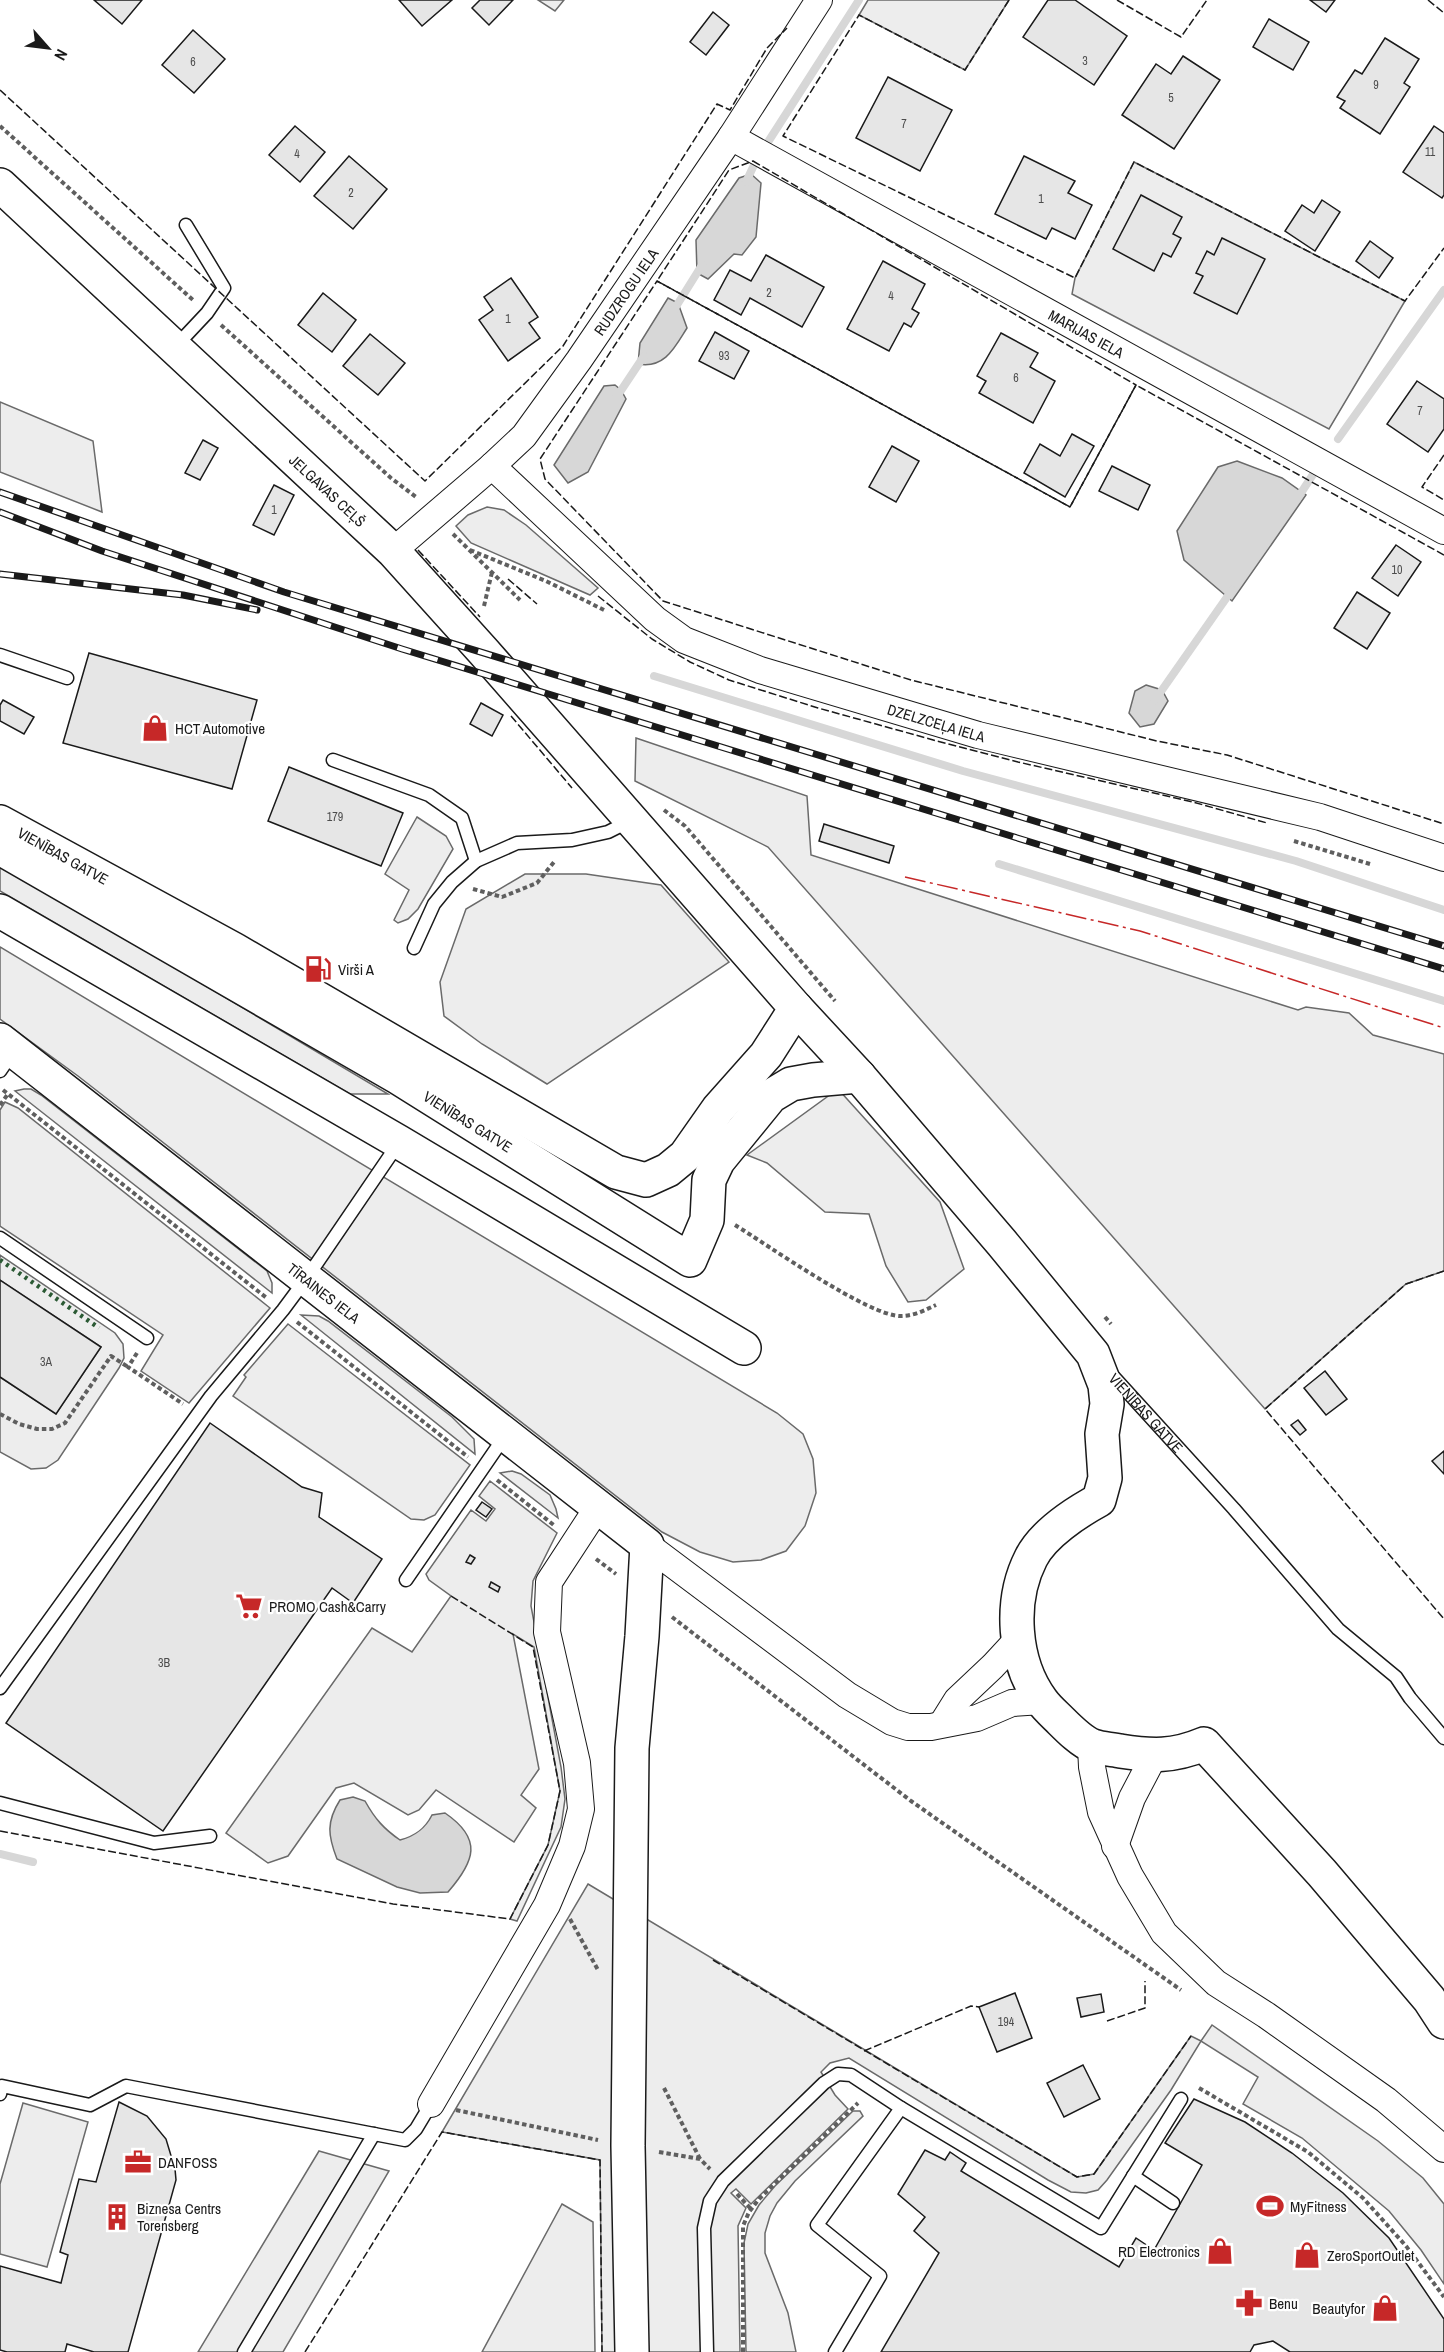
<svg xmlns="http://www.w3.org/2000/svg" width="1444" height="2352" font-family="'Archivo Narrow',sans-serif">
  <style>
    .built { fill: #ededed; stroke: #6a6a6a; stroke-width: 1.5 }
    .water { fill: #d7d7d7; stroke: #6a6a6a; stroke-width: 1.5 }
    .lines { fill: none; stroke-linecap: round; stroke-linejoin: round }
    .stream { stroke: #d7d7d7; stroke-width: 8 }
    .building { fill: #e6e6e6; stroke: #1a1a1a; stroke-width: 1.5 }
    .lane-casing { stroke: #1a1a1a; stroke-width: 15 }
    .street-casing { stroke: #1a1a1a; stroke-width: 28 }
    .secondary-casing { stroke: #1a1a1a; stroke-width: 36 }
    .highway-casing { stroke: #1a1a1a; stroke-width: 36 }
    .path { stroke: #5f5f5f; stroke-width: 4; stroke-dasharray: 4.5 3; stroke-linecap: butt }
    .lane { stroke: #fff; stroke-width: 12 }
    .street { stroke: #fff; stroke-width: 26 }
    .secondary { stroke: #fff; stroke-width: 33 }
    .highway { stroke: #fff; stroke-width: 33 }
    .rail-casing { stroke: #1a1a1a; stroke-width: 7 }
    .rail { stroke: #fff; stroke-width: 4.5; stroke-dasharray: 14; stroke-linecap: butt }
    .hedge { stroke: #2b5a34; stroke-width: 4.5; stroke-dasharray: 3 4.5; stroke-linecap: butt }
    .fence { stroke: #1a1a1a; stroke-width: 1.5; stroke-dasharray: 8 3; stroke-linecap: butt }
    .power { stroke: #c62828; stroke-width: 1.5; stroke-dasharray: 21 4.5 3 4.5; stroke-linecap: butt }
    .labels { text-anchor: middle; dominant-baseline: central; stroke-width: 4.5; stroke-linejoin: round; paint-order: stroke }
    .number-label { font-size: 12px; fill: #4d4d4d }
    .street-label { font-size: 15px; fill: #1a1a1a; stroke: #fff }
    .poi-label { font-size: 15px; fill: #1a1a1a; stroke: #fff; text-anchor: start }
  </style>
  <rect width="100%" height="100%" fill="#fff"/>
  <g class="built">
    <polygon points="538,0 564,0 555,11"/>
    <polygon points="868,0 1009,0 965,70 859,15"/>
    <polygon points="1134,162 1405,301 1329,429 1072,294 1075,278"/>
    <polygon points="0,402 93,441 102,512 0,472"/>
    <polygon points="487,507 504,510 526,525 598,588 590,595 471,543 456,526 468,515"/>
    <polygon points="636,738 807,796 811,855 1298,1010 1306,1007 1349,1013 1373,1035 1444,1054 1444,1271 1406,1284 1265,1409 768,847 635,781"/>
    <polygon points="417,817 446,836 453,849 418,909 408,919 398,923 394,920 409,890 385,874"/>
    <polygon points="0,864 388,1094 350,1094 0,891"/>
    <polygon points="525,874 586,874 661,885 729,962 547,1084 482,1044 444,1016 440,982 466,909"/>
    <polygon points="0,947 777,1413 803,1434 813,1459 816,1493 805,1526 786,1551 761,1560 733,1562 700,1552 662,1532 78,1076 0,1019"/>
    <polygon points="24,1089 31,1089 41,1095 267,1271 272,1283 272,1293 15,1091"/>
    <polygon points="838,1089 940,1202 964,1269 926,1300 908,1302 886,1266 869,1214 825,1212 767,1163 747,1155"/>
    <polygon points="5,1102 18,1108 270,1308 189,1403 141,1371 163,1335 0,1226 0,1110"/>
    <polygon points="0,1255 115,1333 123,1344 124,1358 119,1368 58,1460 46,1468 31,1469 0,1452 0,1377 56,1414 101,1347 0,1280"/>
    <polygon points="301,1315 319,1316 328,1321 452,1417 474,1439 475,1454"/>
    <polygon points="288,1324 470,1465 435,1515 424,1520 411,1519 233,1396 246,1377 244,1375"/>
    <polygon points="512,1471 521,1474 550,1495 556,1509 558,1518 500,1473"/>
    <polygon points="490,1481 557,1533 533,1581 531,1606 561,1767 565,1799 561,1827 517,1921 510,1919 548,1845 560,1791 534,1647 513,1634 539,1769 521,1795 536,1808 514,1842 436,1790 419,1810 408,1815 354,1783 336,1788 288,1856 268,1863 226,1833 372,1628 412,1652 451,1596 429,1580 426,1574 471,1510 486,1521 495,1509 479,1496"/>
    <polygon points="588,1884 1077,2177 1094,2174 1191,2036 1201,2041 1212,2025 1378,2141 1423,2178 1444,2204 1444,2284 1421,2250 1389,2211 1302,2138 1243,2104 1258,2077 1201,2041 1171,2090 1107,2180 1098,2190 1086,2193 1071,2192 1048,2180 849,2058 830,2063 821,2072 835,2095 848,2109 751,2204 736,2189 731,2193 746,2208 738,2226 740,2352 602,2352 600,2160 442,2132"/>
    <polygon points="23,2103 88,2122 47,2267 0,2254 0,2184"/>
    <polygon points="853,2111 860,2111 863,2116 795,2181 777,2203 770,2216 765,2233 765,2253 788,2313 796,2352 746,2352 744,2243 748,2224 759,2205 775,2186"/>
    <polygon points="319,2151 389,2171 283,2352 198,2352"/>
    <polygon points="562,2204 593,2222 595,2352 482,2352"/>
  </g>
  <g class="water">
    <polygon points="751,174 761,183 756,237 742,255 734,254 708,279 697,273 696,240 739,178"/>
    <path d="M 668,298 L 678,303 L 687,328 C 675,347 665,369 638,364 L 640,343 Z"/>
    <polygon points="615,385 621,390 626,399 588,472 568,483 554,465 604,386"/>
    <polygon points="1237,461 1282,478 1306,495 1232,601 1184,560 1177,531 1218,467"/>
    <polygon points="1146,685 1162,690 1168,701 1154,724 1140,727 1129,713 1135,691"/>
    <path d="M 353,1797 L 365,1801 C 375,1819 384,1829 400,1840 C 415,1836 425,1829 432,1815 L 445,1813 C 483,1839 475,1861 448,1892 L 420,1893 L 397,1887 L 337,1859 C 328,1836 326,1822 340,1800 Z"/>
  </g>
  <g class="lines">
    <g class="stream">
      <polyline points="768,142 859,0"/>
      <polyline points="746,182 754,165"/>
      <polyline points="672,313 702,265"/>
      <polyline points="616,398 644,356"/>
      <polyline points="1338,439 1444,290"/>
      <polyline points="1297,499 1314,473"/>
      <polyline points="654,676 963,771 1296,861 1444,910"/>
      <polyline points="1155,700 1232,590"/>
      <polyline points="999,864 1444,1001"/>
      <polyline points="0,1854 33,1862"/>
    </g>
  </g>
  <g class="building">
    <polygon points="94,0 142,0 122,24"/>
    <polygon points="399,0 452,0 422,26"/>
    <polygon points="480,0 513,0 489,25 472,8"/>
    <polygon points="1048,0 1075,0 1127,36 1094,85 1023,37"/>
    <polygon points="1310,0 1335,0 1326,12"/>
    <polygon points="713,12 729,25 706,55 690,42"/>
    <polygon points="1269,19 1309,42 1293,70 1253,47"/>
    <polygon points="193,30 225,59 194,93 162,65"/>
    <polygon points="1385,38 1419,59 1404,83 1410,87 1380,134 1340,108 1345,101 1337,97 1355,70 1362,74"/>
    <polygon points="1183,56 1220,80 1174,149 1122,115 1156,64 1171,74"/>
    <polygon points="888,77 952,110 920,171 856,138"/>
    <polygon points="295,126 325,152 300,182 269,155"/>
    <polygon points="1434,126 1444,133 1444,195 1442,198 1403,172"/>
    <polygon points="349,156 387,189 353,229 314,196"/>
    <polygon points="1024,156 1075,181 1068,193 1092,205 1075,239 1052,228 1046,239 995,214"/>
    <polygon points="1141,195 1182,217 1173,234 1181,238 1171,257 1163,253 1154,271 1113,249"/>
    <polygon points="1322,200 1340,212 1315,251 1285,231 1302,205 1314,213"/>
    <polygon points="1222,238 1265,259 1237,314 1194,293 1203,276 1196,273 1207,251 1214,255"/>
    <polygon points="1370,241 1393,258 1379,278 1356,261"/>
    <polygon points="766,255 824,287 802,327 750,298 741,315 714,300 730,270 751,281"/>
    <polygon points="883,261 925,284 912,309 919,313 911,327 904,323 889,351 847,329"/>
    <polygon points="511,278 538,317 529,323 540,338 508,361 479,320 493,310 484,297"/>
    <polygon points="323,293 356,320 332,352 298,325"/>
    <polygon points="715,332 749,351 734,379 699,361"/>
    <polygon points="1001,333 1038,353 1030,367 1055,381 1033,423 979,393 986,381 977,376"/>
    <polygon points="370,334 405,363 378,395 343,366"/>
    <polygon points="1417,381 1444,399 1444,429 1428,452 1387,424"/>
    <polygon points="1072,434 1094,446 1065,497 1024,473 1040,444 1060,456"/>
    <polygon points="203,440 218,448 200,480 185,473"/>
    <polygon points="892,446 919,461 896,502 869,487"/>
    <polygon points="1112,466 1150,485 1138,510 1099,491"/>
    <polygon points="274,485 294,495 274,535 253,525"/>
    <polygon points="1396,545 1421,562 1398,596 1372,578"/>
    <polygon points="1357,592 1390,613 1367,649 1334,628"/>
    <polygon points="89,653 257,700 232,789 63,743"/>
    <polygon points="3,700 34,717 24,734 0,721 0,705"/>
    <polygon points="481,703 503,715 492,736 470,724"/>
    <polygon points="289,767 403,813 381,866 268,821"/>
    <polygon points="824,824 894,846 889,863 819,841"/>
    <polygon points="0,1280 101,1347 56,1414 0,1377"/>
    <polygon points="1325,1371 1347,1399 1326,1415 1304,1388"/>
    <polygon points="1298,1420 1306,1430 1300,1435 1291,1425"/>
    <polygon points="210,1423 302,1487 322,1493 319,1517 382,1559 353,1603 332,1588 163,1831 6,1723"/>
    <polygon points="1444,1451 1444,1474 1432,1461"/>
    <polygon points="482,1502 492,1509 486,1517 476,1510"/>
    <polygon points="470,1555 475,1558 471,1564 466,1562"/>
    <polygon points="491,1582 500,1587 498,1592 489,1587"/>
    <polygon points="1015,1993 1032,2038 997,2052 979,2007"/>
    <polygon points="1101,1994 1104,2012 1081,2017 1077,1998"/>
    <polygon points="1083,2065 1100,2099 1064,2117 1047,2083"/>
    <polygon points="1194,2099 1245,2122 1292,2153 1343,2193 1389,2238 1444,2319 1444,2352 1290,2352 1273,2341 1254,2345 1250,2352 881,2352 939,2253 914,2231 925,2217 898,2194 925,2150 945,2160 950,2152 966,2163 961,2171 1119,2267 1136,2238 1154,2250 1202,2165 1165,2143"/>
    <polygon points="119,2102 147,2116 166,2139 175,2169 176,2180 128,2352 94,2352 67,2344 65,2352 7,2352 0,2350 0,2266 61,2283 68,2255 60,2252 79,2179 96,2182"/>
  </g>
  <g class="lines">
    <defs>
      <g id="lane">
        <polyline points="176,346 207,313 224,288 186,225"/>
        <polyline points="0,655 67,678"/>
        <polyline points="333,760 429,795 462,818 476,861"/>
        <polyline points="414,948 434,904 452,882 476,861 517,843 572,840 608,832 630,821"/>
        <polyline points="0,1071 13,1052"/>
        <polyline points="0,1238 147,1338"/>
        <path id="s1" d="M 1112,1375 L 1234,1509 L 1338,1629 L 1396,1677 L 1410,1698 L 1444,1738"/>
        <polyline points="406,1580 505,1436"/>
        <polyline points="0,1688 211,1396 283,1310 306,1279 398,1144"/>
        <polyline points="0,1803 154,1843 210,1836"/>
        <polyline points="0,2094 2,2086 90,2105 126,2086 405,2140 416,2129 431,2104"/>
        <polyline points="901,2108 1101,2228 1181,2099"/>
        <polyline points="1133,2176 1173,2203"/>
        <polyline points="244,2352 374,2134"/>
        <polyline points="707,2352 704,2228 710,2201 723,2181 824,2083 838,2074 851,2075 901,2108 817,2225 880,2276 835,2352"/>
      </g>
      <g id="street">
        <path id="s2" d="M 731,137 L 1444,531"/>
        <path id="s3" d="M 492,466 L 655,619 L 684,640 L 760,670 L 978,735 L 1320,817 L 1444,858"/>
        <path id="s4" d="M 393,551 L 492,466 L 524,436 L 579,360 L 731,137 L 819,0"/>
        <polyline points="647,1545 847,1695 892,1722 908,1727 931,1727 977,1718 1012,1703 1042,1701"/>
        <polyline points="942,1724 957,1700 993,1666 1018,1639"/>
        <polyline points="1091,1746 1092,1767 1101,1812 1130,1876 1164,1933 1216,1983 1266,2015 1386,2100 1444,2149"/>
        <polyline points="1115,1846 1132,1798 1154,1756"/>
        <polyline points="431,2104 547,1905 572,1846 581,1809 577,1763 547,1632 549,1582 598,1507"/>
      </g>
      <g id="secondary">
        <path id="s5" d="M 0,185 L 393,551 L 484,652 L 796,1008 L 766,1055 L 718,1109 L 685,1156 L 668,1170 L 646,1180 L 616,1172 L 235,950 L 0,822"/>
      </g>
      <g id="highway">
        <path id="s6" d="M 0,848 L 399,1078 L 690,1260 L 707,1220 L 709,1180 L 718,1161 L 771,1096 L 791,1084 L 813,1080 L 859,1076"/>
        <polyline points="0,911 399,1142 744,1348"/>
        <path d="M 796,1008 L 859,1076 L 1002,1243 L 1093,1354 L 1105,1385 L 1107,1404 L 1102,1434 L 1105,1478 L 1099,1500 C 1077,1512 1043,1534 1031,1558 C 1009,1601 1013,1662 1042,1701 C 1047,1708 1055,1715 1061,1721 C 1069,1729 1082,1742 1093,1746 C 1101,1749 1111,1749 1120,1751 C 1152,1756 1173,1757 1204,1744 L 1322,1873 L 1429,1999 L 1444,2022"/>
        <path id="s7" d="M 0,1040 L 647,1545 L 642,1636 L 632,1748 L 628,2146 L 632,2352"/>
      </g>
    </defs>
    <use href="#lane" class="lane-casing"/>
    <use href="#street" class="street-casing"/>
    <use href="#secondary" class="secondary-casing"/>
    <use href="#highway" class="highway-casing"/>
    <g class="path">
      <polyline points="0,126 193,300"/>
      <polyline points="221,325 391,478 416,497"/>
      <polyline points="453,534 520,600"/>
      <polyline points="470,550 546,581 604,610"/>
      <polyline points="484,606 492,572"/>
      <polyline points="664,810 685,826 835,1001"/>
      <polyline points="1294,841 1370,864"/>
      <polyline points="473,889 502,897 537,883 554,862"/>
      <polyline points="3,1090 268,1299"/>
      <polyline points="0,1105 8,1094"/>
      <path d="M 735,1225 C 766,1244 870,1317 901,1316 C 914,1316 925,1310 936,1305"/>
      <polyline points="1105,1317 1111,1324"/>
      <polyline points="297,1322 468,1457"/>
      <polyline points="137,1353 128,1367 183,1404"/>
      <polyline points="0,1414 19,1424 37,1429 52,1429 65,1423 111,1356 128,1367"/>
      <polyline points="497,1480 555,1526"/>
      <polyline points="596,1559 616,1574"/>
      <polyline points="672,1617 911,1801 1181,1990"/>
      <polyline points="570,1919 598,1970"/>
      <polyline points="664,2088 700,2159"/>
      <polyline points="1199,2088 1308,2152 1363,2198 1406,2246 1444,2297"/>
      <polyline points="456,2110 598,2140"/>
      <polyline points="659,2152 700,2159 710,2169"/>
      <polyline points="737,2194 751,2209"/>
      <polyline points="743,2352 743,2226 749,2212 759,2199 858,2103"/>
    </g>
    <use href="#lane" class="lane"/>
    <use href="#street" class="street"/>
    <use href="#secondary" class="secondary"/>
    <use href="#highway" class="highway"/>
    <defs>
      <g id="rail">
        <polyline points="0,492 284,592 1444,946"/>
        <polyline points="0,512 102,551 402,649 1444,969"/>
        <polyline points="0,574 183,595 257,610"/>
      </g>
    </defs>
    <use href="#rail" class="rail-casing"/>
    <use href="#rail" class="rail"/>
    <polyline class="hedge" points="0,1260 99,1328"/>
    <g class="fence">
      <polyline points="1009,0 965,70 859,15 783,136 1075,278 1134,162 1405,301 1444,248"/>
      <polyline points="1117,0 1181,37 1207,0"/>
      <polyline points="1428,0 1444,13"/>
      <polyline points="0,90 425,481 563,346 717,104 730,110 767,48 787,28"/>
      <polygon points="753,161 1136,385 1070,507 657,281 729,170"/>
      <polyline points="1444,455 1422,487 1444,500"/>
      <polyline points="418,550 480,617"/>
      <polyline points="1444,555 1136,385 1070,507 657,281 540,459 545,479 663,601 911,680 1157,741 1227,755 1444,824"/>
      <polyline points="508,579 537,604"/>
      <polyline points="598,596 652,639 690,662 729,680 818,708 937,741 1018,762 1193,802 1267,823"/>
      <polyline points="511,716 572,788"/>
      <polyline points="1444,1271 1406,1284 1265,1409 1444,1619"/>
      <polyline points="0,1831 393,1904 510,1919 548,1845 560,1791 533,1647 451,1596"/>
      <polyline points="713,1960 1077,2177 1094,2174 1191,2036"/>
      <polyline points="1107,2021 1145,2008 1145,1981"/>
      <polyline points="864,2051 971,2006 979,2007"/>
      <polyline points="305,2352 442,2132 600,2160 602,2352"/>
    </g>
    <polyline class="power" points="905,877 1140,931 1444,1028"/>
  </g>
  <defs>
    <symbol id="shop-bare" viewBox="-9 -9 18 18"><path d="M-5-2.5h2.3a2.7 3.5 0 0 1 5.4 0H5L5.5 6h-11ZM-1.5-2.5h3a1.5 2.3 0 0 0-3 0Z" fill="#c62828" stroke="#fff" stroke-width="2.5" paint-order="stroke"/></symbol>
    <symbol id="fuel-bare" viewBox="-9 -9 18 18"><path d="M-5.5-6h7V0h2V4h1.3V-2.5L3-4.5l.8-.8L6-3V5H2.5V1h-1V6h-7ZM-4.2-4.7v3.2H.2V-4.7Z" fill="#c62828" stroke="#fff" stroke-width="2.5" paint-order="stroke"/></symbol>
    <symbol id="supermarket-bare" viewBox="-9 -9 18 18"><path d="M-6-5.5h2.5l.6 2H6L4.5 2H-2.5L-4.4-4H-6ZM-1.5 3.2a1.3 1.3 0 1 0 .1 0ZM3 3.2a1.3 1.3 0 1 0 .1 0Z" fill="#c62828" stroke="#fff" stroke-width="2.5" paint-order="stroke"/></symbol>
    <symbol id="office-bare" viewBox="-9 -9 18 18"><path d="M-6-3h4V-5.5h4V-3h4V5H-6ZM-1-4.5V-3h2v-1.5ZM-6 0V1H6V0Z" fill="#c62828" stroke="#fff" stroke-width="2.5" paint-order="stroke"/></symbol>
    <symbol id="stadium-bare" viewBox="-9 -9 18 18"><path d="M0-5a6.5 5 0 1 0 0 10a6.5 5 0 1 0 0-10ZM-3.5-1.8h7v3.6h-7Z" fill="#c62828" stroke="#fff" stroke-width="2.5" paint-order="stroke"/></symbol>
    <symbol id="building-bare" viewBox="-9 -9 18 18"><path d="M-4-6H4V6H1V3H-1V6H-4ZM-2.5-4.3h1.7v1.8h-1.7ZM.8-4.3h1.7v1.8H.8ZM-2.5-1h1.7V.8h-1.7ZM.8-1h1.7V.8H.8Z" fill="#c62828" stroke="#fff" stroke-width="2.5" paint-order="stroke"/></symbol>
    <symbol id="pharmacy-bare" viewBox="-9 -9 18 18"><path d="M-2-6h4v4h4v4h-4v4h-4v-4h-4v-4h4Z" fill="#c62828" stroke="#fff" stroke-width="2.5" paint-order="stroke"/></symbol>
  </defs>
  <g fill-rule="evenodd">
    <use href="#shop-bare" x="136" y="709" width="38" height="38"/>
    <use href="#fuel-bare" x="299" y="950" width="38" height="38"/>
    <use href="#supermarket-bare" x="230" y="1587" width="38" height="38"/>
    <use href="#office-bare" x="119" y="2143" width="38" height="38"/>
    <use href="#stadium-bare" x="1251" y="2187" width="38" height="38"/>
    <use href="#building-bare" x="98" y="2198" width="38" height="38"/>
    <use href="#shop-bare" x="1201" y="2232" width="38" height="38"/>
    <use href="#shop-bare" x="1288" y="2236" width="38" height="38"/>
    <use href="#pharmacy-bare" x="1230" y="2284" width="38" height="38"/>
    <use href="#shop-bare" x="1366" y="2289" width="38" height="38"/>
  </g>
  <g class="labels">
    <g class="number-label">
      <text x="1085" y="61">3</text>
      <text x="193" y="62">6</text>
      <text x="1376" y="85">9</text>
      <text x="1171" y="98">5</text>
      <text x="904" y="124">7</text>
      <text x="1430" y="152">11</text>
      <text x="297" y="154">4</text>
      <text x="351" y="193">2</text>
      <text x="1041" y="199">1</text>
      <text x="769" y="293">2</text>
      <text x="891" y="296">4</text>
      <text x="508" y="319">1</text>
      <text x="724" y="356">93</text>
      <text x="1016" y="378">6</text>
      <text x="1420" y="411">7</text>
      <text x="274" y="510">1</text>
      <text x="1397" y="570">10</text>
      <text x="335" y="817">179</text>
      <text x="46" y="1362">3A</text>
      <text x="164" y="1663">3B</text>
      <text x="1006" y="2022">194</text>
    </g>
    <g class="street-label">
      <text stroke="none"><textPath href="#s4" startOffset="351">RUDZROGU IELA</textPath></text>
      <text stroke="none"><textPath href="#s2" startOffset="406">MARIJAS IELA</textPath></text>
      <text stroke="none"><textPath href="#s5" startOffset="448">JELGAVAS CEĻŠ</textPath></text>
      <text stroke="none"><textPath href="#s3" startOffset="525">DZELZCEĻA IELA</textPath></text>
      <text transform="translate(63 856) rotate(29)">VIENĪBAS GATVE</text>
      <text stroke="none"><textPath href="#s6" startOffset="542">VIENĪBAS GATVE</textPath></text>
      <text stroke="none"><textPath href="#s7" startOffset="411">TĪRAINES IELA</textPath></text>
      <text stroke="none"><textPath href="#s1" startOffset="51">VIENĪBAS GATVE</textPath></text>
    </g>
    <g class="poi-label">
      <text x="175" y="728">HCT Automotive</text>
      <text x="338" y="969">Virši A</text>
      <text x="269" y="1606">PROMO Cash&amp;Carry</text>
      <text x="158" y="2162">DANFOSS</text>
      <text x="1290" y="2206">MyFitness</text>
      <text x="137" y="2208">Biznesa Centrs<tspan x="137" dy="17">Torensberg</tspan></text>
      <text x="1200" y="2251" text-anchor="end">RD Electronics</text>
      <text x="1327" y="2255">ZeroSportOutlet</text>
      <text x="1269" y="2303">Benu</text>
      <text x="1365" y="2308" text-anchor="end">Beautyfor</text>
    </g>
  </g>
  <g transform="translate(48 48) rotate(118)" stroke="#ffffff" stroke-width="4.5" paint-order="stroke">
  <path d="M0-4.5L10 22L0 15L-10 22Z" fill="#1a1a1a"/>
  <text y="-9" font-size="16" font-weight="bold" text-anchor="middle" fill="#1a1a1a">N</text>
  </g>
</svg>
